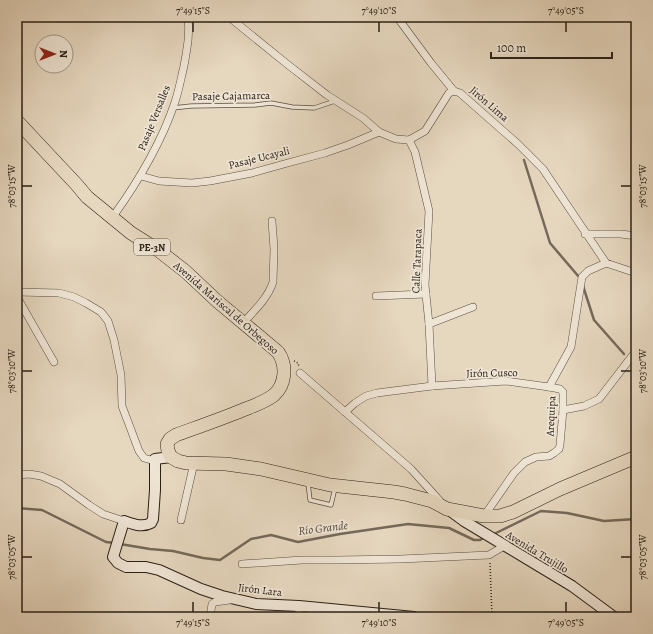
<svg xmlns="http://www.w3.org/2000/svg" width="653" height="634" font-family="Alegreya,serif">
  <style>
    .lines { fill: none; stroke-linecap: round; stroke-linejoin: round }
    .stream { stroke: #74695a; stroke-width: 2.5 }
    .lane-casing { stroke: #594e41; stroke-width: 5 }
    .street-casing { stroke: #594e41; stroke-width: 8 }
    .secondary-casing { stroke: #2a2017; stroke-width: 12 }
    .highway-casing { stroke: #2a2017; stroke-width: 14 }
    .path { stroke: #2a2017; stroke-width: 1.5; stroke-dasharray: 1 2; stroke-linecap: butt }
    .lane { stroke: #efe5d5; stroke-width: 3.5 }
    .street { stroke: #efe5d5; stroke-width: 7 }
    .secondary { stroke: #efe5d5; stroke-width: 10 }
    .highway { stroke: #e6d7bf; stroke-width: 13 }
    .ticks { fill: none; stroke: #2a2017; stroke-width: 1.5 }
    .labels { text-anchor: middle; dominant-baseline: central; stroke-width: 3.5; stroke-linejoin: round; paint-order: stroke }
    .shield { fill: #efe5d5; stroke: #655b50; stroke-width: 1 }
    .shield-label { font-size: 10px; font-weight: bold; fill: #2a2017 }
    .street-label { font-size: 11px; fill: #2a2017; stroke: #efe5d5 }
    .water-label { font-size: 12px; font-style: italic; fill: #554a3e; stroke: #efe5d5 }
    .neatline { fill: none; stroke: #2a2017; stroke-width: 1.5 }
    .ticks-label { font-size: 10px; text-anchor: middle; fill: #2a2017 }
  </style>
  <rect width="100%" height="100%" fill="#e6d7bf"/>
  <filter id="stains"><feTurbulence type="fractalNoise" baseFrequency=".005" numOctaves="4"/><feColorMatrix values="0 0 0 0 .2 0 0 0 0 .09 0 0 0 0 .02 0 0 0 .5 -.17"/></filter>
  <radialGradient id="worn" r=".72"><stop offset=".6" stop-color="#630" stop-opacity="0"/><stop offset="1" stop-color="#630" stop-opacity=".3"/></radialGradient>
  <g class="lines">
    <g class="stream">
      <polyline points="524,160 550,243 579,277"/>
      <polyline points="583,286 594,320 624,354"/>
      <polyline points="17,508 42,510 106,542 115,543"/>
      <polyline points="492,535 541,511 567,513 604,521 636,519"/>
      <polyline points="120,544 150,549 173,551 203,558 220,560 251,539 271,535 298,542 340,534 408,524 449,528 474,540 480,540 485,537"/>
    </g>
    <defs>
      <g id="lane">
        <polyline points="173,108 191,106 255,105 271,103 292,107 314,108 335,101"/>
        <polyline points="308,483 310,500 331,505 335,488"/>
      </g>
      <g id="street">
        <polyline points="229,17 287,64 327,95 363,118 379,132 396,139 409,140 425,131 449,93 454,91 460,93 518,144 543,169 606,263 636,273"/>
        <polyline points="397,17 431,63 454,91"/>
        <polyline points="409,140 415,152 429,211 425,285 429,324 432,386"/>
        <polyline points="141,176 159,181 192,183 210,181 252,173 284,164 325,153 348,145 379,132"/>
        <path d="M 112,218 C 138,182 161,144 175,102 C 179,90 181,78 184,66 C 187,48 190,36 188,17"/>
        <polyline points="585,234 621,234 636,236"/>
        <polyline points="17,292 59,293 74,297 86,303 101,312 108,321 114,340 121,375 122,406 139,451 144,458 151,460 155,459"/>
        <polyline points="376,296 426,294"/>
        <polyline points="17,297 54,362"/>
        <path d="M 243,323 C 254,311 268,298 273,282 L 274,249 L 272,221"/>
        <polyline points="429,324 473,307"/>
        <polyline points="300,373 411,469 440,501"/>
        <polyline points="549,387 571,347 582,277 588,271 606,263"/>
        <polyline points="563,410 584,406 599,399 636,351"/>
        <polyline points="345,412 355,403 366,396 377,393 432,386 506,381 549,387 560,389 563,392 563,410 560,445 559,449 554,453 549,456 536,457 525,462 514,473 484,516"/>
        <polyline points="17,475 29,474 41,476 60,484 89,505 103,514 124,521"/>
        <polyline points="181,520 194,463"/>
        <polyline points="242,564 302,560 337,560 401,559 489,555 504,546"/>
        <polyline points="210,617 212,604 215,602 230,600"/>
        <polyline points="299,617 299,606"/>
      </g>
      <g id="secondary">
        <path d="M 171,457 L 155,459 L 155,490 L 153,519 L 151,523 C 142,528 133,524 124,521 L 113,557 L 118,563 L 126,567 L 146,567 L 159,570 L 201,589 L 222,596 L 256,604 L 299,606 L 414,617"/>
        <polyline points="449,510 464,521 572,586 614,617"/>
      </g>
      <path id="highway" d="M 17,121 L 77,185 L 87,197 L 131,233 L 158,250 L 185,271 L 217,301 L 278,352 C 287,365 286,384 274,395 C 265,402 253,406 243,410 C 221,419 198,427 176,435 L 170,439 L 167,444 L 168,451 L 171,457 L 178,461 L 186,463 L 226,464 L 261,469 L 330,485 L 394,492 L 405,494 L 432,501 L 447,509 L 484,516 L 500,516 L 513,512 L 560,489 L 636,457"/>
    </defs>
    <use href="#lane" class="lane-casing"/>
    <use href="#street" class="street-casing"/>
    <use href="#secondary" class="secondary-casing"/>
    <use href="#highway" class="highway-casing"/>
    <g class="path">
      <polyline points="294,361 298,363 299,367"/>
      <polyline points="490,563 492,617"/>
    </g>
    <use href="#lane" class="lane"/>
    <use href="#street" class="street"/>
    <use href="#secondary" class="secondary"/>
    <use href="#highway" class="highway"/>
  </g>
  <path class="ticks" d="M 193,22 L 193,32M 379,22 L 379,32M 566,22 L 566,32M 22,186 L 32,186M 621,186 L 631,186M 22,371 L 32,371M 621,371 L 631,371M 22,557 L 32,557M 621,557 L 631,557M 193,602 L 193,612M 379,602 L 379,612M 566,602 L 566,612"/>
  <g class="labels">
    <rect class="shield" x="134" y="239" width="36" height="16" rx="3"/>
    <g class="shield-label">
      <text x="152" y="247">PE-3N</text>
    </g>
    <g class="street-label">
      <text transform="translate(231 96) rotate(-1)">Pasaje Cajamarca</text>
      <text transform="translate(489 104) rotate(41)">Jirón Lima</text>
      <text transform="translate(154 118) rotate(-68)">Pasaje Versalles</text>
      <text transform="translate(259 158) rotate(-14)">Pasaje Ucayali</text>
      <text transform="translate(417 261) rotate(-88)">Calle Tarapaca</text>
      <text transform="translate(226 308) rotate(41)">Avenida Mariscal de Orbegoso</text>
      <text transform="translate(492 373) rotate(-1)">Jirón Cusco</text>
      <text transform="translate(551 416) rotate(-87)">Arequipa</text>
      <text transform="translate(537 552) rotate(31)">Avenida Trujillo</text>
      <text transform="translate(260 590) rotate(7)">Jirón Lara</text>
    </g>
    <g class="water-label">
      <text transform="translate(323 528) rotate(-7)">Río Grande</text>
    </g>
  </g>
  <rect width="653" height="634" fill="none" stroke="#e6d7bf" stroke-width="44"/>
  <g transform="translate(54 54) rotate(90)"><circle r="19" fill="#efe5d5" stroke="#a09689"/>
  <path d="M0-3L7 15L0 10L-7 15Z" fill="#8f2418"/>
  <text y="-6" font-size="11" font-weight="bold" text-anchor="middle" fill="#2a2017">N</text>
  </g>
  <path d="M491 52v6h121v-6" fill="none" stroke="#2a2017" stroke-width="2"/>
  <text x="497" y="52" font-size="12" fill="#2a2017" stroke="#efe5d5" stroke-width="3" paint-order="stroke">100 m</text>
  <rect x="22" y="22" width="609" height="590" class="neatline"/>
  <g class="ticks-label">
    <text x="193" y="14">7°49'15"S</text>
    <text x="379" y="14">7°49'10"S</text>
    <text x="566" y="14">7°49'05"S</text>
    <text transform="translate(642 186) rotate(-90)" y="4">78°03'15"W</text>
    <text transform="translate(11 186) rotate(-90)" y="4">78°03'15"W</text>
    <text transform="translate(642 371) rotate(-90)" y="4">78°03'10"W</text>
    <text transform="translate(11 371) rotate(-90)" y="4">78°03'10"W</text>
    <text transform="translate(11 557) rotate(-90)" y="4">78°03'05"W</text>
    <text transform="translate(642 557) rotate(-90)" y="4">78°03'05"W</text>
    <text x="193" y="626">7°49'15"S</text>
    <text x="379" y="626">7°49'10"S</text>
    <text x="566" y="626">7°49'05"S</text>
  </g>
  <rect width="100%" height="100%" filter="url(#stains)"/>
  <rect width="100%" height="100%" fill="url(#worn)"/>
</svg>
